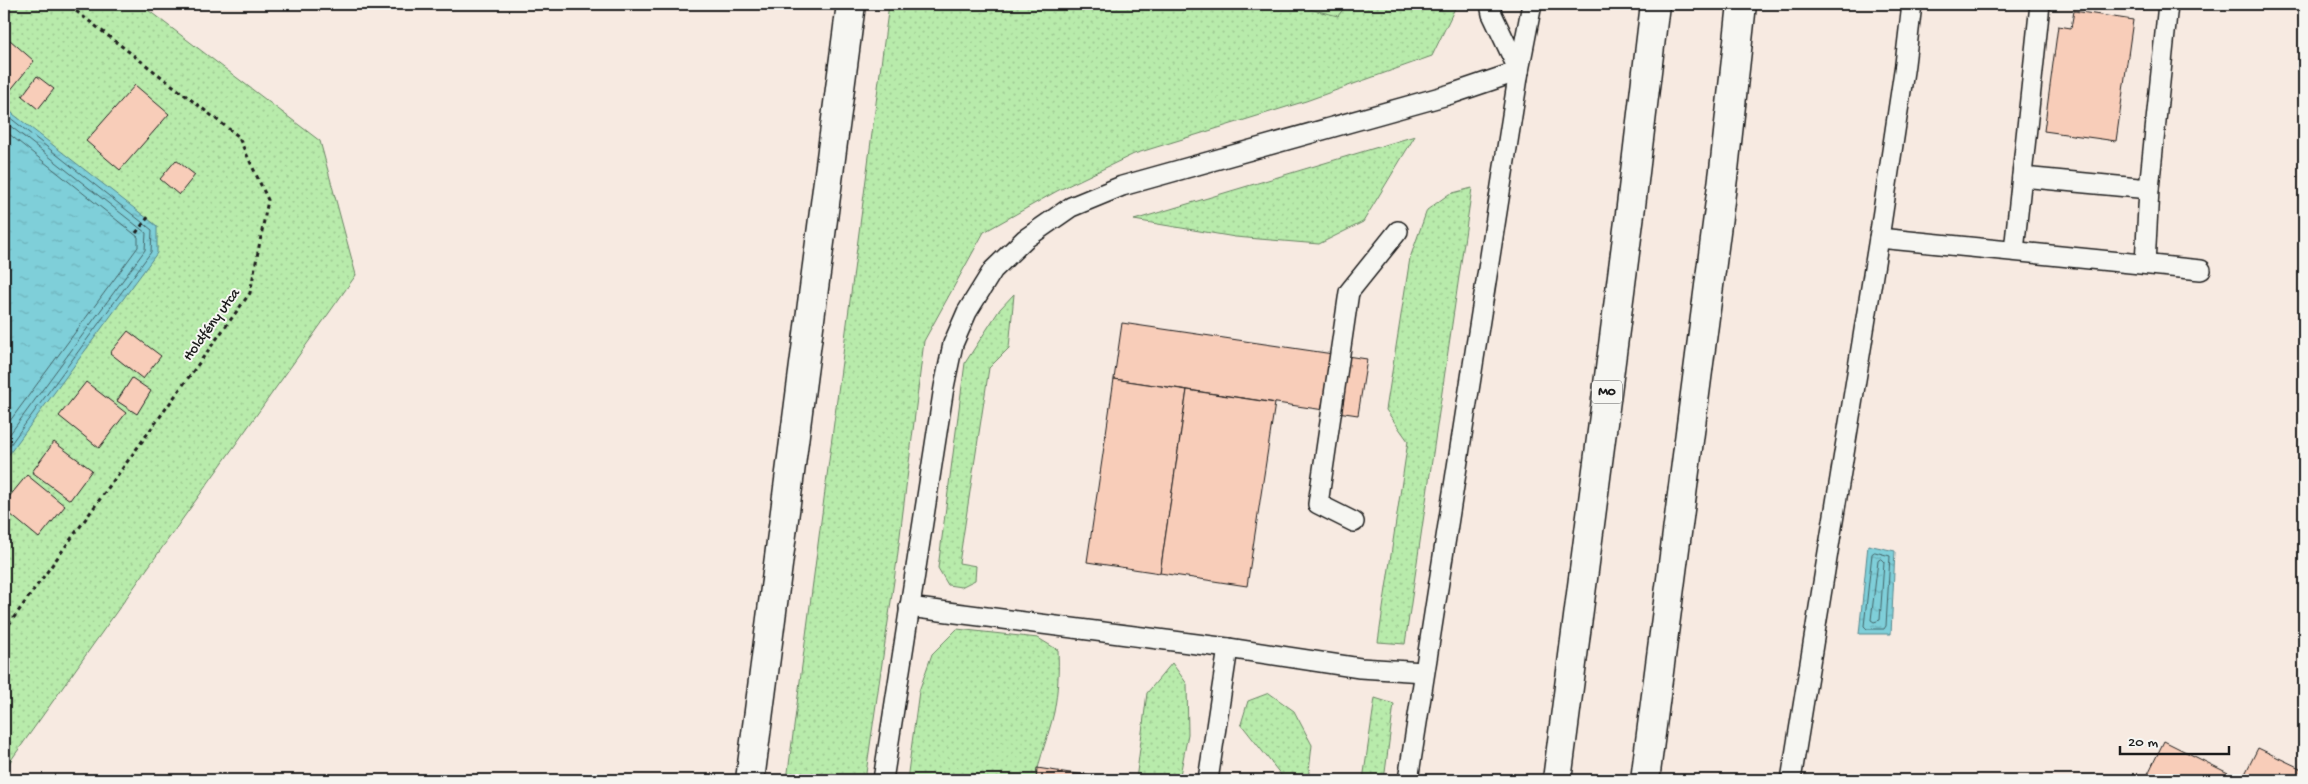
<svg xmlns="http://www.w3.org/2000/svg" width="2308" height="784" font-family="'Gochi Hand',sans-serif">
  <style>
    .grass { fill: url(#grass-dots); stroke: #6a8464 }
    .forest { fill: url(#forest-firs); stroke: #6a8464 }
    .water { fill: url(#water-ripples); stroke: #57878d }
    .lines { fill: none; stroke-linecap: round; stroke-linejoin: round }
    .shore { stroke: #446468; stroke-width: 1 }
    .building { fill: #f8cdb9; stroke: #1c1c1c }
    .lane-casing { stroke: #1c1c1c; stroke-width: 22 }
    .highway-casing { stroke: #1c1c1c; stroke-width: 31 }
    .path { stroke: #1c1c1c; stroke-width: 3; stroke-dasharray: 4 4; stroke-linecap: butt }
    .lane { stroke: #f6f6f2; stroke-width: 19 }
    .highway { stroke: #f6f6f2; stroke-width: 28 }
    .labels { text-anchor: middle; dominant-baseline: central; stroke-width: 4; stroke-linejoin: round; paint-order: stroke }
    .shield { fill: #f6f6f2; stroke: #5d5d5c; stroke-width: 1 }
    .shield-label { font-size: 14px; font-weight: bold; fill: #1c1c1c }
    .street-label { font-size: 15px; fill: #1c1c1c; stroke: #f6f6f2 }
  </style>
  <defs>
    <pattern id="grass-dots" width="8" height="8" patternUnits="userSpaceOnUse" patternTransform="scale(1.25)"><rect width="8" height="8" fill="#b8ebab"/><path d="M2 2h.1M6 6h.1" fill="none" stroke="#9ec993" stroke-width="1.8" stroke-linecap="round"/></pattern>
    <pattern id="forest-firs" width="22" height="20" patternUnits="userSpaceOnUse" patternTransform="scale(1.25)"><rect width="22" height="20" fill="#b8ebab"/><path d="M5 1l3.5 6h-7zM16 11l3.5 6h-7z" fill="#9ec993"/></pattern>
    <pattern id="water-ripples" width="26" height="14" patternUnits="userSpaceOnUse" patternTransform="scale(1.25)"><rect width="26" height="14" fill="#7fcfd9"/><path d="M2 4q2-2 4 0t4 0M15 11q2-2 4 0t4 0" fill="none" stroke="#6db1ba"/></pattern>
  </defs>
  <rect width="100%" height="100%" fill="#f7eae1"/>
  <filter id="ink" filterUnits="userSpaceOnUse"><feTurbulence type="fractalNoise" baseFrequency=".02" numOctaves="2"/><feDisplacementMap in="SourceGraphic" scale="10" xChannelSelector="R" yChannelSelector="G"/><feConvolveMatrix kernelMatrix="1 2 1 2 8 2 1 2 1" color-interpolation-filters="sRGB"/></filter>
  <g filter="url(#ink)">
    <g class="grass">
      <polygon points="4,4 140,4 320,141 356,275 4,770"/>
      <polygon points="889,4 1457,4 1432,56 1306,101 1134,154 1057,191 984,232 924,341 897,560 865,780 787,780"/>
      <polygon points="1415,136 1363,222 1319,244 1235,237 1134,220"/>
      <polygon points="1472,188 1405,644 1378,642 1408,441 1386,410 1410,258 1427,210 1449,194"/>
      <polygon points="1014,294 1009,348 989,368 959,563 976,566 975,580 961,587 948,585 938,568 965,363 1000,309"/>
      <path d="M 957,629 L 1038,638 L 1058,650 C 1059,671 1058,691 1054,712 C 1049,735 1039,757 1036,780 L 907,780 L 919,691 L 932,654 Z"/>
      <polygon points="1172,663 1187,684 1188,734 1179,780 1136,780 1147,693"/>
      <polygon points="1269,693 1294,711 1312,745 1308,780 1285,780 1241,724 1248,701"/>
      <polygon points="1375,698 1394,704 1384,780 1363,780"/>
    </g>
    <polygon class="forest" points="1289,4 1347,4 1338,16"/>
    <g class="water">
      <polygon points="4,107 157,226 157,253 4,461"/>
      <polygon points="1868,545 1895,551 1891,634 1859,634"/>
    </g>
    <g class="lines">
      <g class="shore">
        <polyline points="4,113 152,230 151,252 4,453"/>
        <polyline points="4,121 146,233 145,250 4,442"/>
        <polyline points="4,130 138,237 138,247 4,429"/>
        <polygon points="1875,552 1890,556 1886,626 1884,629 1867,629 1864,626 1872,554"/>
        <polygon points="1881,559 1884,562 1880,620 1874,622 1871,620 1878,561"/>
      </g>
    </g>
    <g class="building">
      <polygon points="2074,11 2133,20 2116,141 2044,131 2058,26 2071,28"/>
      <polygon points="10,40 34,61 9,92 4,88 4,48"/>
      <polygon points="37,76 54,89 38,109 22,96"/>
      <polygon points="135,85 169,114 120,170 86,141"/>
      <polygon points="176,160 195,175 179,195 160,179"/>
      <polygon points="1122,323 1367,359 1358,415 1114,379"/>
      <polygon points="128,331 161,356 143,379 110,353"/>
      <polygon points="132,378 151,391 137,414 117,401"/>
      <polygon points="1114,379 1187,390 1160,573 1087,562"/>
      <polygon points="86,382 126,413 99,448 59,416"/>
      <polygon points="1187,390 1275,403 1247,586 1160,573"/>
      <polygon points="54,442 92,470 70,500 32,472"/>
      <polygon points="27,475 65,506 39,538 4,509 4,503"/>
      <polygon points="2164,741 2242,780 2258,748 2304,770 2304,777 2303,780 2145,780"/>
      <polygon points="1037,768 1070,773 1123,780 1036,780"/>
    </g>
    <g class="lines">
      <defs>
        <g id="lane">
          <polyline points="1490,4 1492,14 1519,71"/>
          <polyline points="2022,177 2149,189"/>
          <polyline points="1879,238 2201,270"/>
          <polyline points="2014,251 2040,4"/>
          <polyline points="2145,264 2149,189 2168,4"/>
          <polyline points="1354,522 1318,504 1349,292 1398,231"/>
          <polyline points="909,607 1228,648 1360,668 1424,672"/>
          <polyline points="883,780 944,387 953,344 967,312 993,270 1025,239 1071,207 1122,186 1451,94 1519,71"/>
          <polyline points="1208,780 1228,648"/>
          <polyline points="1408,780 1519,71 1532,4"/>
          <polyline points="1791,780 1879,238 1905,64 1912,4"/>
        </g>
        <g id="highway">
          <polyline points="750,780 851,4"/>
          <polyline points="1557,780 1631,206 1655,4"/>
          <polyline points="1645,780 1724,170 1742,4"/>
        </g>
      </defs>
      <use href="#lane" class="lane-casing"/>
      <use href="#highway" class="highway-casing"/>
      <g class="path">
        <polyline points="136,233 149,216"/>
        <polyline points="4,631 250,293 268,200 238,136 67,4"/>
      </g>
      <use href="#lane" class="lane"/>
      <use href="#highway" class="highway"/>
    </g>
  </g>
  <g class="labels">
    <rect class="shield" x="1592" y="380.5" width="30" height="23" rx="4"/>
    <g class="shield-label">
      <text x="1607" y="392">M0</text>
    </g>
    <g class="street-label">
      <text transform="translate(212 325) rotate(-54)">Holdfény utca</text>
    </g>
  </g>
  <rect width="2308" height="784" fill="none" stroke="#f6f6f2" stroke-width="20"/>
  <rect x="10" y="10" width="2288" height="764" fill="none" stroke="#1c1c1c" stroke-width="2" filter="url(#ink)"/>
  <path d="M2120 746v8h109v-8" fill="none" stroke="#1c1c1c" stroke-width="2.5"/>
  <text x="2128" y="746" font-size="15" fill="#1c1c1c" stroke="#f6f6f2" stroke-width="4" paint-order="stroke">20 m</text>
</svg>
